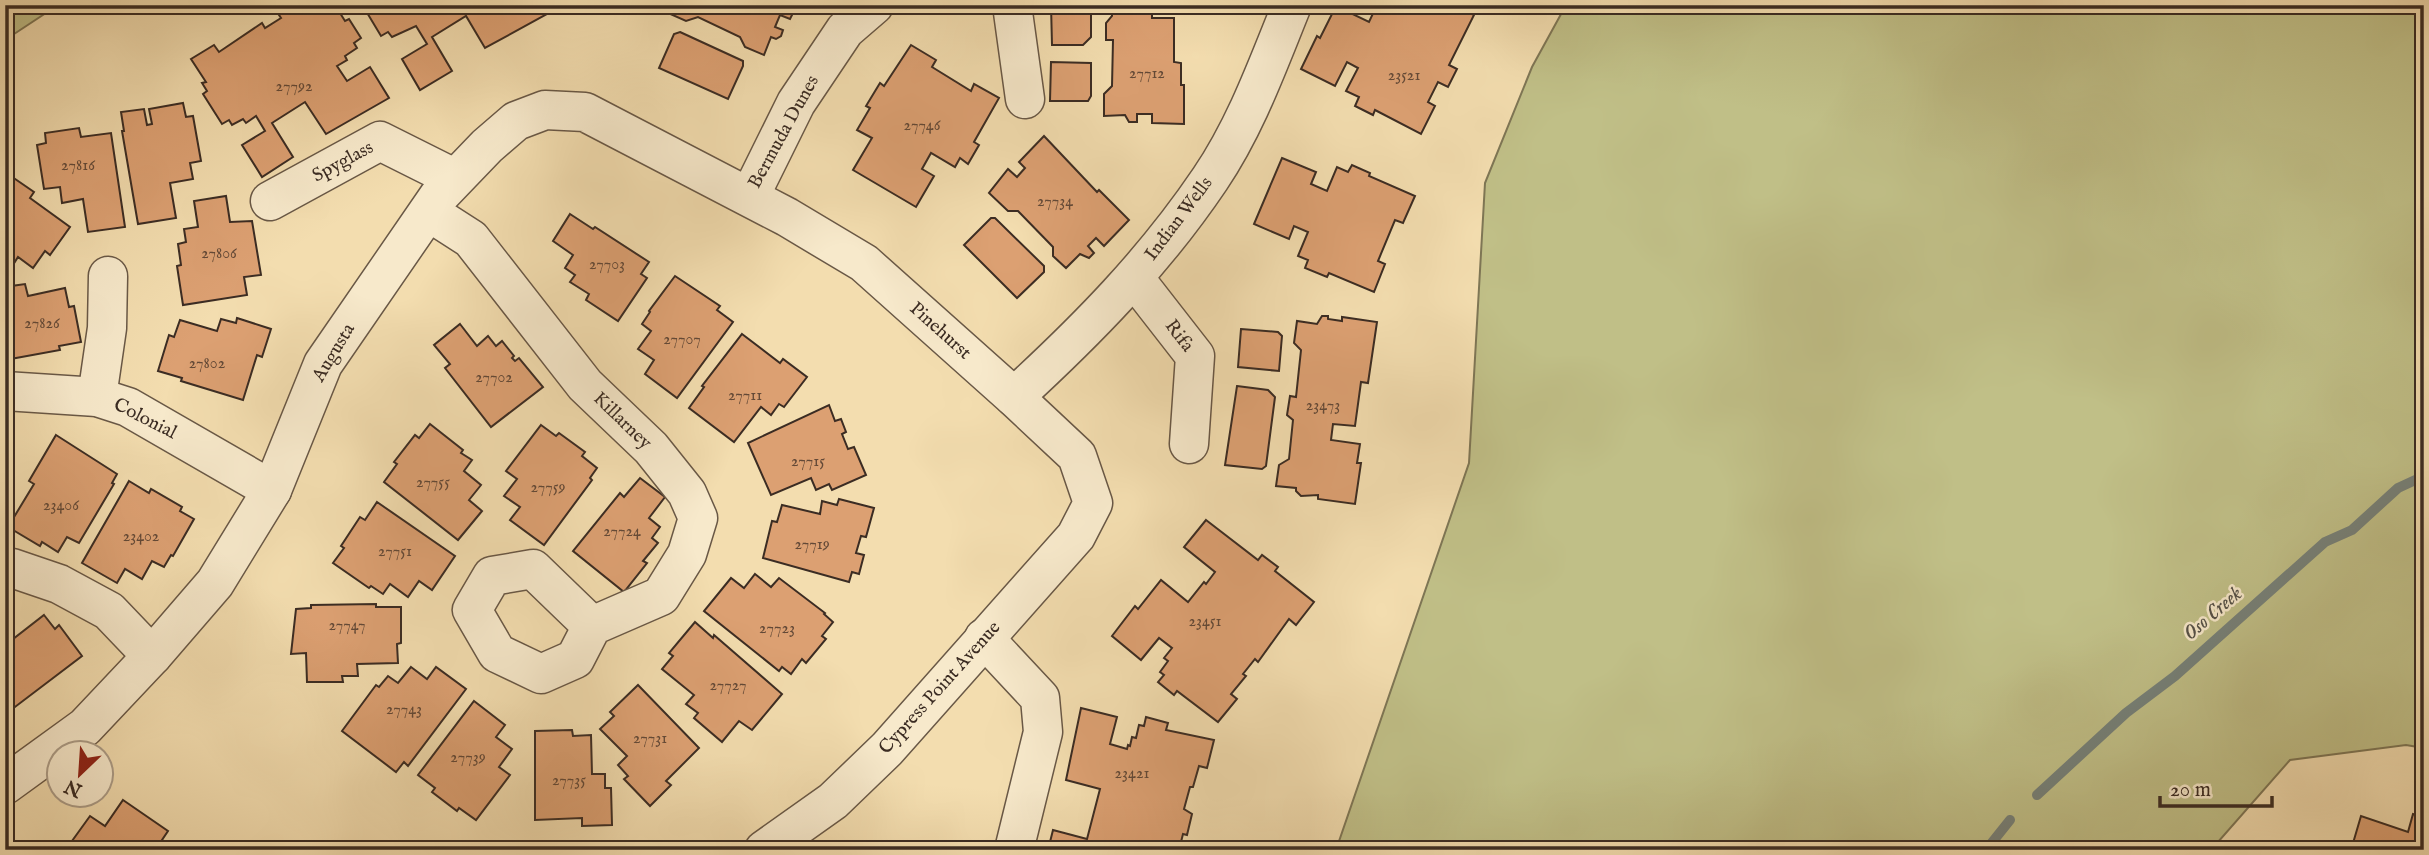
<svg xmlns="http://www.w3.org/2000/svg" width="2429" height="855" font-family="'IM FELL English',serif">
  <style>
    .green { fill: #c0bf87; stroke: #7e7655; stroke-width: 2 }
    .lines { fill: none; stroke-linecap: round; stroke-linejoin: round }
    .stream { stroke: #768179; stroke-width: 10 }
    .building { fill: #dca072; stroke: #3b2c23; stroke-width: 2 }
    .minor-casing { stroke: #695846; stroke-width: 41 }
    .minor { stroke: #f7e9cb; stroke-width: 38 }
    .labels { text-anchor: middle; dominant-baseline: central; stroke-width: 5; stroke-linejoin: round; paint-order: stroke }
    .number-label { font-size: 16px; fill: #634937 }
    .street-label { font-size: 19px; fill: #3b2c23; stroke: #f7e9cb }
    .water-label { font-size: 21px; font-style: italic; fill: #545047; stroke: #f7e9cb }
  </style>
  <rect width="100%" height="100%" fill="#f3ddaf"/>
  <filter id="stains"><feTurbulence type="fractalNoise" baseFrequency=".00286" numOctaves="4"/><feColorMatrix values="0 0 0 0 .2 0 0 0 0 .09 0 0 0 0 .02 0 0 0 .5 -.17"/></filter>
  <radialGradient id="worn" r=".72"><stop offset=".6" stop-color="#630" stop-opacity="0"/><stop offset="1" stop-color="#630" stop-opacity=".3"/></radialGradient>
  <g class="green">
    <polygon points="5,5 58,5 5,40"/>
    <polygon points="1566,5 2424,5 2424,748 2406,745 2290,760 2211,850 1336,850 1469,463 1485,183 1532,67"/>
  </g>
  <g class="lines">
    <g class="stream">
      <polyline points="2037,795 2126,713 2175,676 2325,542 2352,530 2398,488 2424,476"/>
      <polyline points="1986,850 2010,820"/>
    </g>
  </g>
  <g class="building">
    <polygon points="295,5 335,5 345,21 349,19 361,38 354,43 357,48 345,56 347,60 337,66 347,81 370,67 389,98 326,134 305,102 272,123 293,157 262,177 242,145 265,131 256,116 246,123 243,119 232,125 229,120 222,124 203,94 207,91 202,83 206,82 191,59 214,45 219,52 262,23 265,28 281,18 279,15"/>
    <polygon points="544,5 549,13 485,48 466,16 432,37 452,71 420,90 402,59 427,44 416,26 392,37 388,32 381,36 363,6"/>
    <polygon points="671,5 797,5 790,19 780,15 775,27 783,30 781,36 776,39 771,37 764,55 745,47 740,37 698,17 686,21 668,13"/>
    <polygon points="1051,5 1091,5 1091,37 1083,45 1052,45"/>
    <polygon points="1112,5 1152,5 1152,18 1174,18 1174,62 1181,63 1181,85 1184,85 1184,124 1152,123 1152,114 1137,114 1137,122 1129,122 1125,115 1104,116 1104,94 1112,86 1113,40 1106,40 1106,23 1112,16"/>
    <polygon points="1377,5 1473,5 1470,13 1474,15 1449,65 1457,69 1448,87 1438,82 1428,102 1435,106 1421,134 1375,110 1373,115 1355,106 1359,97 1346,91 1358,68 1347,62 1335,86 1301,69 1317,36 1320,38 1336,6 1369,22"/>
    <polygon points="680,32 743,61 743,66 728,99 659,68 674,34"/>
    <polygon points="911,45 936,60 932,67 971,91 974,84 999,98 974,142 979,145 968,164 960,158 955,167 931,153 922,169 934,176 916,207 853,170 872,138 857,130 870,108 866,106 880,83 884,86"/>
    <polygon points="1051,62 1091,63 1091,96 1088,101 1050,101"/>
    <polygon points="183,103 186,117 193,116 201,161 190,163 193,179 170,183 176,218 138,224 122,131 124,131 121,112 144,109 147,125 152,124 149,109"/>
    <polygon points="79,128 81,137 111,133 125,227 88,232 83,199 62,203 60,187 44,189 37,145 46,143 45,133"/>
    <polygon points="1044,136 1097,192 1099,190 1129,220 1104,246 1096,238 1088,246 1094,253 1089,258 1080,254 1066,268 1053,256 1053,247 1018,211 1008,211 989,193 1008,169 1017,177 1025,168 1019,162"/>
    <polygon points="1282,158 1316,172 1311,184 1327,191 1337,167 1348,172 1352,165 1370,173 1369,176 1415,196 1403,223 1395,220 1378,261 1385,264 1374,292 1329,273 1327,277 1305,268 1308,260 1298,256 1308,232 1294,226 1289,239 1254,224"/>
    <polygon points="5,172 34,192 30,198 70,227 50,255 45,251 33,268 18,257 11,268 5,264"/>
    <polygon points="226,196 230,222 252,221 261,275 244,277 247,295 183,305 177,266 181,265 178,244 186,242 184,229 198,227 194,201"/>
    <polygon points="570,214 593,229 595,227 649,262 641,274 647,278 618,321 586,300 589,294 570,282 575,275 565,268 573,255 553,241"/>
    <polygon points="991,218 995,218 1044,266 1044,272 1017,298 964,245"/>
    <polygon points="675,276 720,306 717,310 733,322 677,398 645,374 654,360 638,349 651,331 642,324 650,312 649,311"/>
    <polygon points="5,280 10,280 11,286 25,284 28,296 65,288 69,307 74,306 81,342 59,346 60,350 5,360"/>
    <polygon points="1322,316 1328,316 1328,319 1342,321 1342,317 1377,322 1368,383 1361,382 1355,426 1333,424 1331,440 1360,444 1357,463 1361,463 1355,504 1318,499 1318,495 1301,496 1296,491 1296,488 1276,486 1279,465 1289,459 1293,420 1287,415 1290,396 1296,397 1301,350 1294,343 1297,321 1317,324"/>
    <polygon points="237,318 271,329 262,357 257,355 243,400 181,381 182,378 158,371 169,335 174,337 180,320 217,331 221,319 236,323"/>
    <polygon points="460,324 477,346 488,336 496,346 502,341 514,356 512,358 515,361 519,358 543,387 491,427 445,368 450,364 434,345"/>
    <polygon points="1241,329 1278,332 1282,336 1279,371 1238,367"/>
    <polygon points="742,334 780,363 783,359 807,377 784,407 779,404 771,415 761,407 734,442 689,408 704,387 702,386"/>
    <polygon points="1237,386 1268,390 1275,397 1266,466 1262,469 1225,465"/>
    <polygon points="829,405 835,421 841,419 846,432 842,434 848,449 854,447 866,475 832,490 829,484 816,490 811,478 771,495 748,443"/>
    <polygon points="430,424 463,450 461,453 472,460 464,471 481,485 469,500 482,511 458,540 384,482 397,464 394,462 415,435 419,438"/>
    <polygon points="541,425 556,436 559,433 585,452 582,456 597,468 590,478 592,480 544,545 510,520 520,507 504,496 517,479 506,471"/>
    <polygon points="56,435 117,474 112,483 114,484 79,543 67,537 58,552 42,542 40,546 8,527 34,484 29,481"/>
    <polygon points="640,478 665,497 649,518 660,527 652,538 658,543 643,561 647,563 624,592 573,551 620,493 624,497"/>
    <polygon points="129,481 149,493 151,489 182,507 180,511 194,519 173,556 171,555 164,567 152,561 142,579 125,569 117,583 82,563"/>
    <polygon points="839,499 874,508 866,537 861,536 856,553 864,555 859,574 852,572 849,582 763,558 772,521 777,522 782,505 820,514 822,501 837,505"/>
    <polygon points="377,502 455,556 432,590 419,581 408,597 390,584 383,594 371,586 369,588 333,563 344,548 341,546 360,517 365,520"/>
    <polygon points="1206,520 1258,560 1262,555 1278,567 1275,571 1314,602 1296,625 1289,619 1258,662 1255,659 1243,674 1246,676 1231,694 1237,699 1218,722 1177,691 1174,695 1158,682 1164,675 1160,672 1168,661 1164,658 1172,648 1159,638 1141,660 1112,636 1135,606 1138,609 1161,580 1188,602 1204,582 1206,584 1215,572 1184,547"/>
    <polygon points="755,574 771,587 779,578 825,613 824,614 833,622 822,636 826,639 806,663 802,659 791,674 782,667 779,671 704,611 731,578 744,588"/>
    <polygon points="376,604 376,607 401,607 401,643 397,644 398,663 357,664 358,676 342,676 343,682 307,682 306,653 291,654 296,609 311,608 311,605"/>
    <polygon points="44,615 55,629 59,625 82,656 11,710 5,703 5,628 13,639"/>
    <polygon points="695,622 713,638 714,635 782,694 752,730 739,721 722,742 694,718 698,713 686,704 694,695 662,669 673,656 669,653"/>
    <polygon points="411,667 427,679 436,667 466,689 408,766 404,762 396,772 342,731 376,685 379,687 388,676 398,683"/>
    <polygon points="638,685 699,748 666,781 671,785 650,806 624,779 628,776 618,765 627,756 600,729 614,716 610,712"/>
    <polygon points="474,701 505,725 496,737 512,749 499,767 510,775 476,820 459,808 457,811 432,792 435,788 418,775"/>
    <polygon points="1081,708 1117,717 1110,744 1127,749 1128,745 1130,746 1132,737 1136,738 1139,725 1144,726 1146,717 1168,723 1166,730 1214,740 1207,768 1199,766 1193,787 1190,787 1184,809 1192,814 1187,835 1183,834 1179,850 1048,850 1053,830 1087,839 1100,789 1066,780"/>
    <polygon points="572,730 573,736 591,735 592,774 605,774 605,788 611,788 612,825 582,826 582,818 535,820 535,731"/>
    <polygon points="123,800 168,831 162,840 178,850 84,850 72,841 90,816 105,826"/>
    <polygon points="2413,814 2424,817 2424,850 2351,850 2361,816 2408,832"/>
    <polygon points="418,842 440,848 440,846 453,850 415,850"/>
  </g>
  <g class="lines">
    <defs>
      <g id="minor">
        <polyline points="1012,5 1025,99"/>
        <polyline points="750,196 796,103 845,30 874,5"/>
        <polyline points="270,201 380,141 454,178"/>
        <polyline points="429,212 471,239 585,385 651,448 687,493 698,518 687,554 661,596 592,626 575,659 541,674 497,653 472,610 492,576 533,569 592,626"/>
        <polyline points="1135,279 1195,356 1189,444"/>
        <polyline points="5,391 97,397 128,407 272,490"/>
        <polyline points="97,397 107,328 108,276"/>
        <path d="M 1014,397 C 1087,330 1154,262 1210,179 C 1246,126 1268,64 1292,5"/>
        <polyline points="5,570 12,568 59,584 109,611 152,656"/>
        <polyline points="984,638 1040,698 1043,732 1014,850"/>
        <polyline points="5,785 85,727 152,656 215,583 272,490 323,364 438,197 487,146 516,121 545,110 585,112 787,217 864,263 1014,397 1077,456 1093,503 1076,536 887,749 833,801 764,850"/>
      </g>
    </defs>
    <use href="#minor" class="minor-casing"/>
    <use href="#minor" class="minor"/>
  </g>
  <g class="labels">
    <g class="number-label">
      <text x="1147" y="74">27712</text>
      <text x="1404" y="76">23521</text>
      <text x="294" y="87">27792</text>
      <text x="922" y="126">27746</text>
      <text x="78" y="166">27816</text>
      <text x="1055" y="202">27734</text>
      <text x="219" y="254">27806</text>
      <text x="607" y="265">27703</text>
      <text x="42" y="324">27826</text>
      <text x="682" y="340">27707</text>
      <text x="207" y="364">27802</text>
      <text x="494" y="378">27702</text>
      <text x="745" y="396">27711</text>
      <text x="1323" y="406">23473</text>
      <text x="808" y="462">27715</text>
      <text x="433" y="483">27755</text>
      <text x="548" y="488">27759</text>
      <text x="61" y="506">23406</text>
      <text x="622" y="532">27724</text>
      <text x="141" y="537">23402</text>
      <text x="812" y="545">27719</text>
      <text x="395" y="552">27751</text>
      <text x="1205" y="622">23451</text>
      <text x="347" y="626">27747</text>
      <text x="777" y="629">27723</text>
      <text x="728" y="686">27727</text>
      <text x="404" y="710">27743</text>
      <text x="650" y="739">27731</text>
      <text x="468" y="758">27739</text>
      <text x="1132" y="774">23421</text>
      <text x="569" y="781">27735</text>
    </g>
    <g class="street-label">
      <text transform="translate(784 132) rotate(-61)">Bermuda Dunes</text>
      <text transform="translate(343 162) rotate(-28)">Spyglass</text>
      <text transform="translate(1179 219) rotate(-53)">Indian Wells</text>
      <text transform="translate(940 331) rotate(42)">Pinehurst</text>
      <text transform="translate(1179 336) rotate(53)">Rifa</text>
      <text transform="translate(334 353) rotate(-59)">Augusta</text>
      <text transform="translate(145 419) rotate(27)">Colonial</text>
      <text transform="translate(622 421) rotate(44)">Killarney</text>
      <text transform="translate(940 688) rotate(-48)">Cypress Point Avenue</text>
    </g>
    <g class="water-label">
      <text transform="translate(2213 614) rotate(-41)">Oso Creek</text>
    </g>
  </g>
  <rect width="2429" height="855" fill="none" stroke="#f3ddaf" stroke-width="28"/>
  <rect x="7" y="7" width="2415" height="841" fill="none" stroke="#3b2c23" stroke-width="3.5"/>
  <rect x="14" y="14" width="2401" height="827" fill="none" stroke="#3b2c23" stroke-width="2"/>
  <g transform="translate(80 774) rotate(205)"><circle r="33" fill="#f7e9cb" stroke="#ac9d88" stroke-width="2"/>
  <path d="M0-5L12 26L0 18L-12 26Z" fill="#8f2418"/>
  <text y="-10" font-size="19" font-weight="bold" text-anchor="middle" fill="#3b2c23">N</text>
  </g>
  <path d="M2160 796v10h112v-10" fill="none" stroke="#3b2c23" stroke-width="3.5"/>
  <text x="2170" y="796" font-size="21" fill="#3b2c23" stroke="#f7e9cb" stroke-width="5" paint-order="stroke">20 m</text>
  <rect width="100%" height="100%" filter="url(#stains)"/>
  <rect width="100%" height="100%" fill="url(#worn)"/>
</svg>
